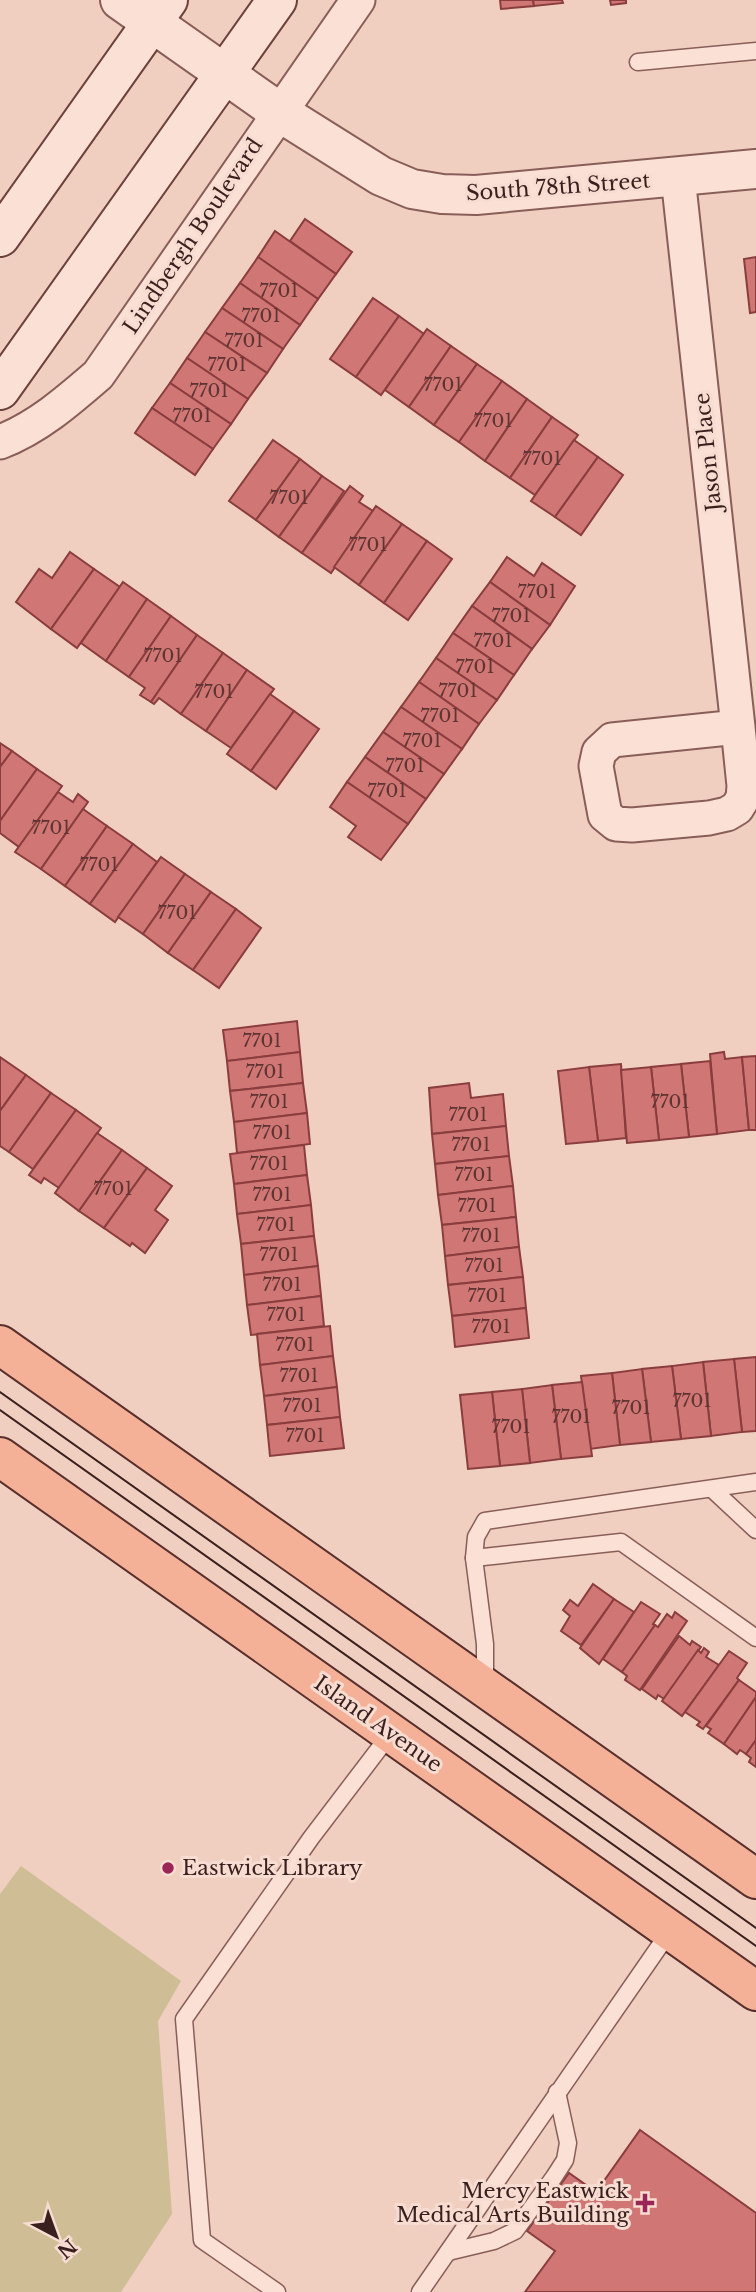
<svg xmlns="http://www.w3.org/2000/svg" width="756" height="2292" font-family="'Libre Baskerville',serif">
  <style>
    .green { fill: #cebd95 }
    .building { fill: #d07675; stroke: #8a3d3e; stroke-width: 2 }
    .lines { fill: none; stroke-linecap: round; stroke-linejoin: round }
    .service-casing { stroke: #8a5e58; stroke-width: 19 }
    .minor-casing { stroke: #8a5e58; stroke-width: 37 }
    .tertiary-casing { stroke: #8a5e58; stroke-width: 42 }
    .secondary-casing { stroke: #6c403b; stroke-width: 42 }
    .primary-casing { stroke: #582f2c; stroke-width: 42 }
    .service { stroke: #fae0d5; stroke-width: 16 }
    .minor { stroke: #fae0d5; stroke-width: 33 }
    .tertiary { stroke: #fae0d5; stroke-width: 38 }
    .secondary { stroke: #fae0d5; stroke-width: 38 }
    .primary { stroke: #f5b197; stroke-width: 38 }
    .tram { stroke: #391f1d; stroke-width: 2 }
    .poi-dot { fill: #9c2557; stroke: #f7dcd1; stroke-width: 2.5 }
    .labels { text-anchor: middle; dominant-baseline: central; stroke-width: 6; stroke-linejoin: round; paint-order: stroke }
    .number-label { font-size: 18px; fill: #5f3533 }
    .street-label { font-size: 21px; fill: #391f1d; stroke: #f7dcd1 }
    .poi-label { font-size: 21px; fill: #391f1d; stroke: #f7dcd1; text-anchor: start }
  </style>
  <rect width="100%" height="100%" fill="#f0cfc1"/>
  <polygon class="green" points="21,1866 181,1981 158,2021 172,2214 121,2292 0,2292 0,1894"/>
  <g class="building">
    <polygon points="500,0 533,0 534,6 501,9"/>
    <polygon points="533,0 562,0 563,3 534,6"/>
    <polygon points="610,0 626,0 626,3 611,5"/>
    <polygon points="305,219 352,252 336,274 290,241"/>
    <polygon points="275,231 336,274 318,299 258,257"/>
    <polygon points="258,257 318,299 300,325 240,283"/>
    <polygon points="756,257 756,312 750,313 744,259"/>
    <polygon points="240,283 300,325 283,349 222,308"/>
    <polygon points="373,298 399,316 356,377 330,359"/>
    <polygon points="222,308 283,349 267,373 205,332"/>
    <polygon points="399,316 424,334 381,395 356,377"/>
    <polygon points="427,329 451,346 409,407 385,390"/>
    <polygon points="205,332 267,373 248,399 187,358"/>
    <polygon points="451,346 477,364 434,425 409,407"/>
    <polygon points="187,358 248,399 231,424 170,383"/>
    <polygon points="477,364 502,381 459,442 434,425"/>
    <polygon points="502,381 527,399 485,461 459,442"/>
    <polygon points="170,383 231,424 213,449 152,408"/>
    <polygon points="527,399 552,417 510,478 485,461"/>
    <polygon points="152,408 213,449 195,475 135,433"/>
    <polygon points="552,417 578,435 535,495 510,478"/>
    <polygon points="273,440 300,459 256,520 229,501"/>
    <polygon points="574,440 598,457 555,517 531,501"/>
    <polygon points="598,457 623,475 581,535 555,517"/>
    <polygon points="300,459 322,476 279,537 256,520"/>
    <polygon points="322,476 344,491 302,553 279,537"/>
    <polygon points="350,486 363,496 359,502 373,511 331,573 302,553"/>
    <polygon points="376,506 402,524 359,585 334,567"/>
    <polygon points="402,524 427,541 384,603 359,585"/>
    <polygon points="427,541 452,559 408,620 384,603"/>
    <polygon points="70,552 94,569 51,629 16,602 39,569 52,578"/>
    <polygon points="507,557 534,576 542,563 575,586 550,625 490,582"/>
    <polygon points="94,569 120,587 77,648 51,629"/>
    <polygon points="123,582 147,599 106,661 81,643"/>
    <polygon points="490,582 550,625 532,649 472,606"/>
    <polygon points="147,599 171,616 129,677 106,661"/>
    <polygon points="472,606 532,649 514,675 453,633"/>
    <polygon points="171,616 197,635 151,702 140,695 145,688 129,677"/>
    <polygon points="453,633 514,675 497,700 436,658"/>
    <polygon points="197,635 223,653 181,714 159,698 154,704 151,702"/>
    <polygon points="223,653 247,670 206,731 181,714"/>
    <polygon points="436,658 497,700 479,724 419,682"/>
    <polygon points="247,670 274,689 231,748 206,731"/>
    <polygon points="419,682 479,724 462,749 401,707"/>
    <polygon points="270,694 294,711 251,771 227,754"/>
    <polygon points="401,707 462,749 444,774 383,732"/>
    <polygon points="294,711 319,729 276,789 251,771"/>
    <polygon points="383,732 444,774 426,799 365,757"/>
    <polygon points="0,743 12,751 0,767"/>
    <polygon points="12,751 37,769 0,821 0,767"/>
    <polygon points="365,757 426,799 408,824 347,782"/>
    <polygon points="37,769 62,786 19,847 0,833 0,821"/>
    <polygon points="347,782 408,824 381,860 348,837 356,826 330,807"/>
    <polygon points="58,792 73,802 78,794 88,802 41,869 15,852"/>
    <polygon points="83,809 107,826 65,886 41,869"/>
    <polygon points="107,826 133,844 90,904 65,886"/>
    <polygon points="133,844 157,862 115,922 90,904"/>
    <polygon points="161,857 185,874 143,934 118,917"/>
    <polygon points="185,874 211,892 168,953 143,934"/>
    <polygon points="211,892 236,909 193,970 168,953"/>
    <polygon points="236,909 261,928 219,988 193,970"/>
    <polygon points="297,1021 300,1052 227,1061 223,1030"/>
    <polygon points="300,1052 303,1083 230,1091 227,1061"/>
    <polygon points="724,1052 725,1059 742,1057 749,1130 717,1134 710,1054"/>
    <polygon points="756,1056 756,1130 749,1130 742,1057"/>
    <polygon points="0,1057 26,1075 0,1111"/>
    <polygon points="710,1061 717,1134 689,1137 681,1064"/>
    <polygon points="621,1064 626,1138 598,1141 589,1067"/>
    <polygon points="681,1064 689,1137 659,1140 651,1067"/>
    <polygon points="589,1067 598,1141 566,1144 558,1071"/>
    <polygon points="651,1067 659,1140 627,1143 621,1070"/>
    <polygon points="26,1075 51,1093 9,1152 0,1146 0,1111"/>
    <polygon points="303,1083 307,1113 234,1122 230,1091"/>
    <polygon points="469,1083 471,1098 503,1094 506,1126 432,1134 429,1088"/>
    <polygon points="51,1093 76,1110 33,1169 9,1152"/>
    <polygon points="76,1110 101,1128 59,1188 44,1178 41,1183 29,1175"/>
    <polygon points="307,1113 310,1144 237,1153 234,1122"/>
    <polygon points="506,1126 509,1156 435,1164 432,1134"/>
    <polygon points="97,1133 122,1150 79,1211 55,1193"/>
    <polygon points="304,1145 307,1175 234,1184 230,1154"/>
    <polygon points="122,1150 147,1168 104,1228 79,1211"/>
    <polygon points="509,1156 513,1186 438,1195 435,1164"/>
    <polygon points="147,1168 172,1186 155,1210 168,1220 145,1253 132,1243 130,1246 104,1228"/>
    <polygon points="307,1175 311,1205 237,1214 234,1184"/>
    <polygon points="513,1186 516,1217 442,1225 438,1195"/>
    <polygon points="311,1205 314,1236 241,1244 237,1214"/>
    <polygon points="516,1217 519,1247 445,1256 442,1225"/>
    <polygon points="314,1236 318,1266 244,1275 241,1244"/>
    <polygon points="519,1247 523,1277 448,1285 445,1256"/>
    <polygon points="318,1266 321,1296 247,1305 244,1275"/>
    <polygon points="523,1277 526,1308 452,1316 448,1285"/>
    <polygon points="321,1296 324,1326 251,1335 247,1305"/>
    <polygon points="526,1308 529,1338 455,1347 452,1316"/>
    <polygon points="330,1326 333,1356 260,1365 257,1334"/>
    <polygon points="333,1356 337,1387 264,1396 260,1365"/>
    <polygon points="756,1357 756,1431 742,1432 734,1359"/>
    <polygon points="734,1359 742,1432 711,1436 703,1362"/>
    <polygon points="703,1362 711,1436 681,1439 672,1366"/>
    <polygon points="672,1366 681,1439 651,1442 642,1369"/>
    <polygon points="642,1369 651,1442 620,1445 612,1373"/>
    <polygon points="612,1373 620,1445 590,1449 581,1376"/>
    <polygon points="582,1382 592,1456 561,1459 552,1385"/>
    <polygon points="552,1385 561,1459 530,1463 522,1389"/>
    <polygon points="337,1387 340,1417 267,1425 264,1396"/>
    <polygon points="522,1389 530,1463 500,1466 492,1392"/>
    <polygon points="492,1392 500,1466 468,1469 460,1395"/>
    <polygon points="340,1417 344,1448 270,1456 267,1425"/>
    <polygon points="593,1584 614,1599 581,1645 561,1631 570,1616 563,1610 570,1600 578,1606"/>
    <polygon points="614,1599 634,1612 599,1664 580,1648"/>
    <polygon points="641,1602 660,1614 653,1624 655,1625 622,1672 603,1659"/>
    <polygon points="675,1612 687,1621 640,1690 625,1680 627,1676 622,1672 655,1625 658,1627 667,1614 672,1618"/>
    <polygon points="679,1636 690,1645 692,1641 701,1647 664,1699 658,1695 656,1699 642,1689"/>
    <polygon points="704,1648 709,1652 706,1657 719,1665 682,1716 662,1701 698,1650 701,1653"/>
    <polygon points="729,1651 747,1663 737,1678 739,1680 703,1729 697,1725 700,1722 685,1712"/>
    <polygon points="739,1680 756,1692 756,1697 724,1744 708,1733 711,1729 706,1726"/>
    <polygon points="756,1697 756,1740 746,1754 740,1750 737,1754 724,1744"/>
    <polygon points="756,1740 756,1767 749,1762 751,1758 746,1754"/>
    <polygon points="640,2130 756,2213 756,2292 525,2292 555,2251 527,2231 569,2173 596,2192"/>
  </g>
  <g class="lines">
    <defs>
      <g id="service">
        <polyline points="638,62 756,51"/>
        <polyline points="712,1489 756,1530"/>
        <polyline points="474,1558 476,1537 485,1521 756,1482"/>
        <polyline points="485,1686 485,1644 474,1558 621,1542 756,1638"/>
        <polyline points="448,2252 494,2241 515,2231 554,2177 565,2160 568,2143 557,2092"/>
        <polyline points="277,2292 202,2240 184,2019 311,1838 391,1733"/>
        <polyline points="420,2292 670,1931"/>
      </g>
      <g id="minor">
        <polyline points="678,177 738,727 744,786 743,798 737,808 727,814 709,818 632,825 616,824 605,815 596,766 599,752 612,740 738,727"/>
        <path d="M 0,442 C 37,428 68,401 98,375 L 358,0"/>
      </g>
      <polyline id="tertiary" points="120,0 279,112 381,176 412,189 442,194 476,195 756,169"/>
      <g id="secondary">
        <polyline points="0,237 168,0"/>
        <polyline points="0,390 277,0"/>
      </g>
      <g id="primary">
        <polyline points="0,1345 756,1879"/>
        <polyline points="0,1457 756,1991"/>
      </g>
    </defs>
    <use href="#service" class="service-casing"/>
    <use href="#minor" class="minor-casing"/>
    <use href="#tertiary" class="tertiary-casing"/>
    <use href="#secondary" class="secondary-casing"/>
    <use href="#primary" class="primary-casing"/>
    <use href="#service" class="service"/>
    <use href="#minor" class="minor"/>
    <use href="#tertiary" class="tertiary"/>
    <use href="#secondary" class="secondary"/>
    <use href="#primary" class="primary"/>
    <g class="tram">
      <polyline points="0,1392 756,1928"/>
      <polyline points="0,1410 756,1946"/>
    </g>
  </g>
  <g class="poi-dot">
    <circle cx="168" cy="1868" r="7"/>
    <path d="M641.5 2192.5h7v7h7v7h-7v7h-7v-7h-7v-7h7z"/>
  </g>
  <g class="labels">
    <g class="number-label">
      <text x="279" y="291">7701</text>
      <text x="261" y="316">7701</text>
      <text x="244" y="341">7701</text>
      <text x="227" y="365">7701</text>
      <text x="443" y="385">7701</text>
      <text x="209" y="391">7701</text>
      <text x="192" y="416">7701</text>
      <text x="493" y="421">7701</text>
      <text x="542" y="459">7701</text>
      <text x="289" y="498">7701</text>
      <text x="368" y="545">7701</text>
      <text x="537" y="592">7701</text>
      <text x="511" y="616">7701</text>
      <text x="493" y="641">7701</text>
      <text x="163" y="656">7701</text>
      <text x="475" y="667">7701</text>
      <text x="458" y="691">7701</text>
      <text x="214" y="692">7701</text>
      <text x="440" y="716">7701</text>
      <text x="422" y="741">7701</text>
      <text x="405" y="766">7701</text>
      <text x="387" y="791">7701</text>
      <text x="51" y="828">7701</text>
      <text x="99" y="865">7701</text>
      <text x="177" y="913">7701</text>
      <text x="262" y="1041">7701</text>
      <text x="265" y="1072">7701</text>
      <text x="269" y="1102">7701</text>
      <text x="670" y="1102">7701</text>
      <text x="468" y="1115">7701</text>
      <text x="272" y="1133">7701</text>
      <text x="471" y="1145">7701</text>
      <text x="269" y="1164">7701</text>
      <text x="474" y="1175">7701</text>
      <text x="113" y="1189">7701</text>
      <text x="272" y="1195">7701</text>
      <text x="477" y="1206">7701</text>
      <text x="276" y="1225">7701</text>
      <text x="481" y="1236">7701</text>
      <text x="279" y="1255">7701</text>
      <text x="484" y="1266">7701</text>
      <text x="282" y="1285">7701</text>
      <text x="487" y="1296">7701</text>
      <text x="286" y="1315">7701</text>
      <text x="491" y="1327">7701</text>
      <text x="295" y="1345">7701</text>
      <text x="299" y="1376">7701</text>
      <text x="692" y="1401">7701</text>
      <text x="302" y="1406">7701</text>
      <text x="631" y="1408">7701</text>
      <text x="571" y="1417">7701</text>
      <text x="511" y="1427">7701</text>
      <text x="305" y="1436">7701</text>
    </g>
    <g class="street-label">
      <text transform="translate(558 187) rotate(-4)">South 78th Street</text>
      <text transform="translate(193 236) rotate(-56)">Lindbergh Boulevard</text>
      <text transform="translate(708 452) rotate(-96)">Jason Place</text>
      <text transform="translate(378 1724) rotate(35)">Island Avenue</text>
    </g>
    <g class="poi-label">
      <text x="182" y="1868">Eastwick Library</text>
      <text x="629" y="2191" text-anchor="end">Mercy Eastwick<tspan x="629" dy="24">Medical Arts Building</tspan></text>
    </g>
  </g>
  <g transform="translate(56 2236) rotate(139)" stroke="#f7dcd1" stroke-width="5" paint-order="stroke">
  <path d="M0-5L12 26L0 18L-12 26Z" fill="#391f1d"/>
  <text y="-10" font-size="19" font-weight="bold" text-anchor="middle" fill="#391f1d">N</text>
  </g>
</svg>
